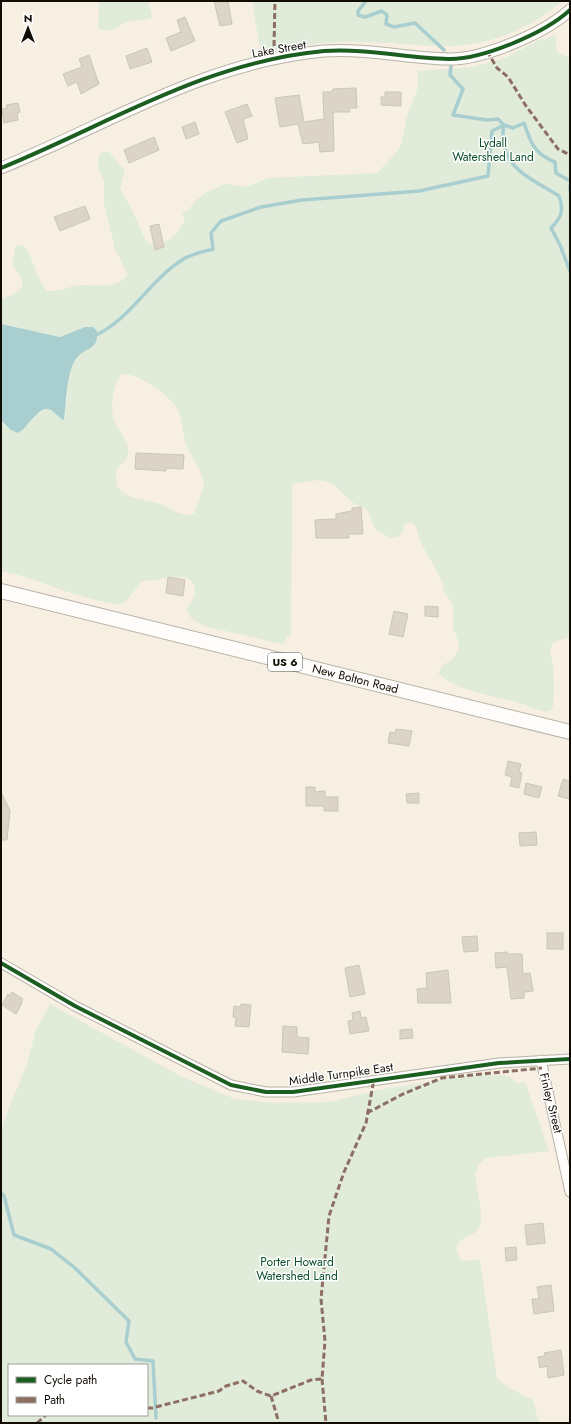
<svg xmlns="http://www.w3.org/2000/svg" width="571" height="1424" font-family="Jost,sans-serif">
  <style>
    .green { fill: #e0ebda; fill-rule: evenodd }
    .water { fill: #a8cecf }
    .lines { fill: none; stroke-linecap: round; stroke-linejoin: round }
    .stream { stroke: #a8cecf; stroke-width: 3.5 }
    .building { fill: #dcd4c7; stroke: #cbc5ba }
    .minor-casing { stroke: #b8b2a7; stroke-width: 11 }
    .tertiary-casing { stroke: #b8b2a7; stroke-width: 13 }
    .primary-casing { stroke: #b8b2a7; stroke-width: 16 }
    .minor { stroke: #fefdfb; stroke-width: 9 }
    .tertiary { stroke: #fefdfb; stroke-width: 11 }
    .primary { stroke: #fefdfb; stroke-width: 14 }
    .quiet { stroke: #8d6e63; stroke-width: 3; stroke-dasharray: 6 3; stroke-linecap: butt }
    .cycleway-casing { stroke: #fff; stroke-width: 6 }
    .cycleway { stroke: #1b5e20; stroke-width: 4 }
    .labels { text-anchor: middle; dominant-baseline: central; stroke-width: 3; stroke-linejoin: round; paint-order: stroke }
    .shield { fill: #fff; stroke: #59564f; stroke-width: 1 }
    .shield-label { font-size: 11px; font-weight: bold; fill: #120d04 }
    .street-label { font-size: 12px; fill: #120d04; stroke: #fff }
    .park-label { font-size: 12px; fill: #0c502b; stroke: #fff }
  </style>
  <rect width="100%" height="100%" fill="#f6efe2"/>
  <g class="green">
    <path d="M 98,1 L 149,1 L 152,16 L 150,19 C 143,20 137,20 130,21 C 119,24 111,35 98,28 L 99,5 Z"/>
    <path d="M 252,1 L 562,1 C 530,29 489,46 446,46 C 417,46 389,42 361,42 C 327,41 294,46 261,53 Z"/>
    <path d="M 555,34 L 557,52 L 570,58 L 570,637 L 554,642 L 550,649 C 550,655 553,660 553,665 C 554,673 555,705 552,710 L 545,712 C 535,709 526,705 516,702 C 494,696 453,690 438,673 L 442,666 L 454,658 L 459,648 L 458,641 L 453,627 L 453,604 L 444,592 L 442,581 L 420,541 L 416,526 L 411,522 L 404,525 L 403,532 L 398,537 L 391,538 L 377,531 L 373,525 L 368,511 L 352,502 L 332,483 L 318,480 L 292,484 L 291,637 L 287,636 L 285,642 L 282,644 L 204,626 L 191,618 L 187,609 C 189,603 195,599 195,592 C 196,570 166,578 153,580 C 149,581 145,580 141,582 L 127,600 L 121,604 C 81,602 40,578 1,571 L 1,420 L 6,425 L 27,426 L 39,412 L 46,408 L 52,411 L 60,418 C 75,398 60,364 85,350 L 85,327 L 60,337 L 1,324 L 1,299 L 14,294 L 22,287 L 22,280 L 12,264 L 16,245 L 24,246 C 36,261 33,275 47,291 C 62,292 68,286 81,285 C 97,284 115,290 128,275 L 115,249 L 104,203 L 104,181 L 98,167 L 99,156 L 101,153 L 108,151 L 125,170 L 120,188 L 132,210 L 146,241 L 149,244 L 161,245 L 176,234 L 185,221 L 182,212 L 189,210 L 193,203 L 205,193 L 226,184 L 245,187 L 269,178 L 377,173 L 397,152 L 402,142 L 407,116 L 418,88 L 418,71 L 473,67 L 507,57 L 541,39 L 546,39 ZM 123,374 C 138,373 171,396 178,410 C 183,421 182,432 186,443 C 191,457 202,470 204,485 L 194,514 C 180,518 172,508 160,504 C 145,498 127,501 117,486 L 116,471 C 120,465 127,461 128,454 C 130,439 116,430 113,417 C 111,406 113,379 123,374 Z"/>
    <path d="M 50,1004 L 182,1077 L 235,1099 L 275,1103 L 329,1102 L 379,1090 L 471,1075 L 502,1075 L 510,1077 L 517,1083 L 525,1082 L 549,1151 L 486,1158 L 478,1165 L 478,1172 L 475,1172 C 475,1185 484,1215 480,1225 C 474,1243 445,1234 462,1261 L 480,1260 L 497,1379 L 511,1389 L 533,1400 L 539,1423 L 1,1423 L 1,1128 L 27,1064 L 36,1030 ZM 9,1365 L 147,1365 L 147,1415 L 9,1415 Z"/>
  </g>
  <path class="water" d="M 1,324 L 60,337 L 85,327 L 93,327 L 97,331 C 99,353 83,345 74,362 C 67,375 66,404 64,420 C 58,418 54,410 48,409 C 38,407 28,428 18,433 L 11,430 L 1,420 Z"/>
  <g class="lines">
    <g class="stream">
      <polyline points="366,1 358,11 358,15 365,17 382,11 387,15 386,24 394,27 415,23 444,50"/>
      <path d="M 451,66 L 450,75 L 463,89 L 453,115 L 487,120 L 498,119 L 504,125 L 513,128 L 524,123 C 531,143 534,154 555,162 L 556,173 L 570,181"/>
      <path d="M 504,125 C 502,132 503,137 504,144 C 508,172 538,182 559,196 C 564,210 562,217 551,228 L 560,245 L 570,271"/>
      <polyline points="570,185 570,190"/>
      <path d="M 94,336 C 130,320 149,281 182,260 C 190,254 203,252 213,249 L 211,233 L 221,221 L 261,207 L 302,200 L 419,191 L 488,176 L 492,131 L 504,125"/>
      <polyline points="1,1193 4,1196 14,1235 51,1249 75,1268 129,1321 126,1342 135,1359 153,1361 156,1418"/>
    </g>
  </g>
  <g class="building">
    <polygon points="214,1 228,1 232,24 220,26"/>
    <polygon points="185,17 195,41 171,51 166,38 181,32 177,20"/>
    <polygon points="147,48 152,62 130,69 126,56"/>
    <polygon points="89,55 99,84 81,94 77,82 68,86 63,74 82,67 79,59"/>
    <polygon points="356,88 357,108 349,108 350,112 333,112 334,151 320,152 319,142 303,144 298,124 280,127 275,98 299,95 304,122 324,119 323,92 331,92 333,89"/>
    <polygon points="385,92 401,92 401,106 381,105 381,97 385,97"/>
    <polygon points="18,103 20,112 17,113 18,120 4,123 2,109 7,108 6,105"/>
    <polygon points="247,104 252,116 243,119 248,139 237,143 225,112"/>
    <polygon points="195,122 199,134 186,139 182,127"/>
    <polygon points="154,137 159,150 129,163 124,150"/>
    <polygon points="85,206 90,219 60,231 54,217"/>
    <polygon points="159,224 164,247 155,250 150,226"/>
    <polygon points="136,453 184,455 183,469 166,468 166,471 135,469"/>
    <polygon points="361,507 363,534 349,534 349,538 316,538 315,520 336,519 336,514 352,511 352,508"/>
    <polygon points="168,577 185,580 183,596 166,593"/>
    <polygon points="425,606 438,607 438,617 425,616"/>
    <polygon points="394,611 408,614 403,637 389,634"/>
    <polygon points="396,729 412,731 409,746 388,743 390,732 395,733"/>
    <polygon points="508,761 521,764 519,772 522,773 519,788 510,786 512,777 505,775"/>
    <polygon points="563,779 570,781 570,799 558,796"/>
    <polygon points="526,783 542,787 539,798 524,794"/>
    <polygon points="306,787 315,787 315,792 325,791 325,797 338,797 338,811 324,811 324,806 306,806"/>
    <polygon points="1,792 10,811 7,840 1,840"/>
    <polygon points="419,793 419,803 407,803 406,794"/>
    <polygon points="536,832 537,845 520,846 519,833"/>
    <rect x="547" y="933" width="16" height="16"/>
    <polygon points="477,936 478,951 464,952 462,937"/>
    <polygon points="507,952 507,954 522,954 523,974 530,973 533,991 524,992 524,998 511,999 507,967 496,968 495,953"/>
    <polygon points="359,965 365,994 350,997 345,968"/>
    <polygon points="448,970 451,1003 418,1003 417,989 427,988 426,973"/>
    <polygon points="12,992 23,999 21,1002 22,1003 16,1014 2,1005 8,994 10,996"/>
    <polygon points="241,1004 251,1005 249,1027 235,1026 236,1017 233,1017 234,1006 241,1007"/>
    <polygon points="360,1011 361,1018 366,1017 369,1031 350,1034 348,1021 353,1020 352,1013"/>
    <polygon points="283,1026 297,1027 297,1037 309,1038 308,1054 282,1052"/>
    <polygon points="412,1029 413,1038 400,1039 400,1030"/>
    <polygon points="543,1223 545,1243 527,1245 525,1225"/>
    <polygon points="516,1247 517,1260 506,1261 505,1248"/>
    <polygon points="551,1285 554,1311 534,1314 532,1299 539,1299 537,1287"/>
    <polygon points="561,1350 564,1375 548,1378 547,1366 540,1368 538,1357 545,1356 544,1353"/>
  </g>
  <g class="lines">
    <defs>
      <g id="minor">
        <polyline points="1,963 75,1006 231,1085 266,1092 293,1092 499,1063 570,1059"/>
        <polyline points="541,1060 570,1192"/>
      </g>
      <path id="tertiary" d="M 1,168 C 109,124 205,62 324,51 C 366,48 406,58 448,59 C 482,60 545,33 570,10"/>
      <g id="primary">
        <path id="s1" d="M 1,591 L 570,732"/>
      </g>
    </defs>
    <use href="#minor" class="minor-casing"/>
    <use href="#tertiary" class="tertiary-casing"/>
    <use href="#primary" class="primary-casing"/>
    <use href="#minor" class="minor"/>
    <use href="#tertiary" class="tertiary"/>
    <use href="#primary" class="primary"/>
    <g class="quiet">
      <polyline points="274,46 275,1"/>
      <polyline points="487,51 497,68 508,77 526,106 558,149 570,155"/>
      <polyline points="367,1113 403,1094 442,1078 542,1068"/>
      <polyline points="322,1379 326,1423"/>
      <polyline points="271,1396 279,1423"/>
      <polyline points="147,1408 152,1408 219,1391 226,1386 243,1381 257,1391 271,1396 311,1380 322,1379 325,1341 321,1299 329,1216 344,1172 366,1123 374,1079"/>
      <polyline points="37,1423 46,1415"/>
    </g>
    <defs>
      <g id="cycleway">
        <path d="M 1,168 C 109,124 205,62 324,51 C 366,48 406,58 448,59 C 482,60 545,33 570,10"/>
        <polyline points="1,963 75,1006 231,1085 266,1092 293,1092 499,1063 570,1059"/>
      </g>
    </defs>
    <use href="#cycleway" class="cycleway-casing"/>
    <use href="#cycleway" class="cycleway"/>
  </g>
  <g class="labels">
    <rect class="shield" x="268" y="653" width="34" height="18" rx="3"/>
    <g class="shield-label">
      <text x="285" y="662">US 6</text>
    </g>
    <g class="street-label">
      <text transform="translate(279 49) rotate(-10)">Lake Street</text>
      <text stroke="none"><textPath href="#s1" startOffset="365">New Bolton Road</textPath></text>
      <text transform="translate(341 1074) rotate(-8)">Middle Turnpike East</text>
      <text transform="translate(551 1103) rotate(76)">Finley Street</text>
    </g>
    <g class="park-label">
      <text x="493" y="143">Lydall<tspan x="493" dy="14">Watershed Land</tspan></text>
      <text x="297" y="1262">Porter Howard<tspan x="297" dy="14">Watershed Land</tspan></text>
    </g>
  </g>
  <rect width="571" height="1424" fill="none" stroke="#120d04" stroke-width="4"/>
  <rect x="8" y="1364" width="140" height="52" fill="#ffffff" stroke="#a09e9b"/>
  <rect x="16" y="1377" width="20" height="6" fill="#1b5e20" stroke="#a09e9b"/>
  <text x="44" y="1384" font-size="12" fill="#120d04">Cycle path</text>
  <rect x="16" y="1397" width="20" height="6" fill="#8d6e63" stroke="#a09e9b"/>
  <text x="44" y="1404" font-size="12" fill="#120d04">Path</text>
  <g transform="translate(28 28)" stroke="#ffffff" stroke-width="3" paint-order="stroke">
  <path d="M0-3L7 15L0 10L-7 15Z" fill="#120d04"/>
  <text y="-6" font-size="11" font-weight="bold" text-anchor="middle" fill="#120d04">N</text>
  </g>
</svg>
